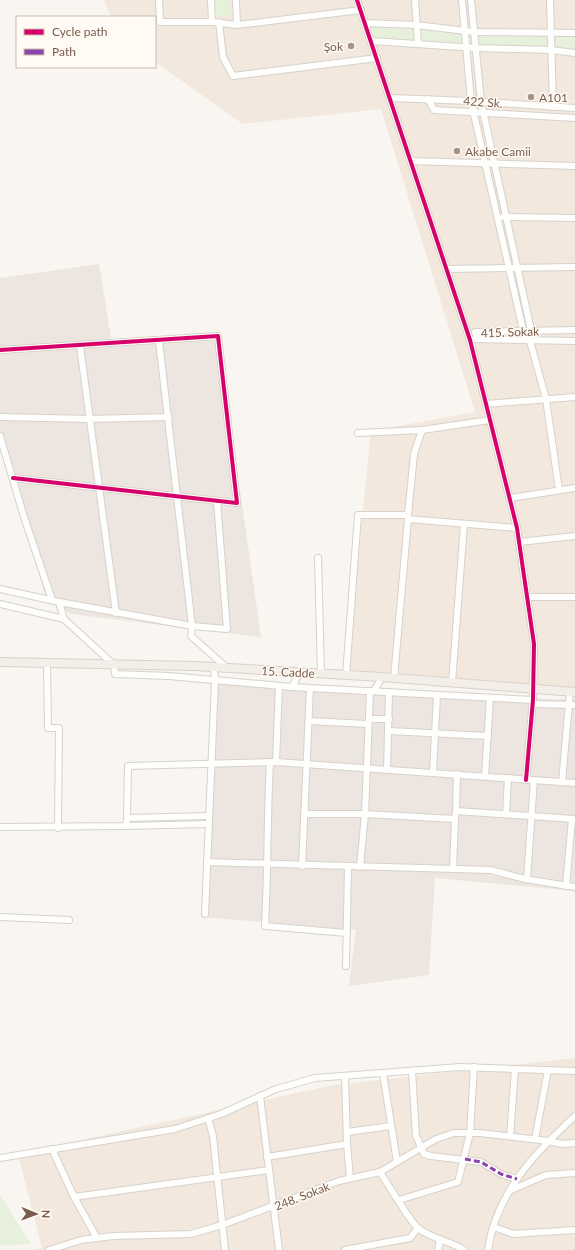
<svg xmlns="http://www.w3.org/2000/svg" width="575" height="1250" font-family="Lato,sans-serif">
  <style>
    .residential { fill: #f2e8de }
    .industrial { fill: #ede5e0 }
    .green { fill: #e7f0db }
    .lines { fill: none; stroke-linecap: round; stroke-linejoin: round }
    .minor-casing { stroke: #d7d1cb; stroke-width: 8 }
    .major-casing { stroke: #dad1cc; stroke-width: 10 }
    .minor { stroke: #fefefd; stroke-width: 6 }
    .major { stroke: #f3eee8; stroke-width: 8 }
    .quiet { stroke: #8e44ad; stroke-width: 3; stroke-dasharray: 6 3; stroke-linecap: butt }
    .cycleway-casing { stroke: #fffaf3; stroke-width: 6 }
    .cycleway { stroke: #d6006c; stroke-width: 4 }
    .poi-dot { fill: #a69286; stroke: #fffaf3; stroke-width: 1.5 }
    .labels { text-anchor: middle; dominant-baseline: central; stroke-width: 3; stroke-linejoin: round; paint-order: stroke }
    .poi-label { font-size: 12px; fill: #7a5c4d; stroke: #fffaf3; text-anchor: start }
    .street-label { font-size: 12px; fill: #7a5c4d; stroke: #fffaf3 }
  </style>
  <rect width="100%" height="100%" fill="#f9f5f0"/>
  <g class="residential">
    <polygon points="104,0 575,0 575,690 346,675 371,431 475,412 381,109 243,124 155,62 155,17 111,17"/>
    <polygon points="575,1058 575,1250 31,1250 42,1248 18,1154 333,1085"/>
  </g>
  <g class="industrial">
    <polygon points="99,264 112,344 218,336 261,637 71,614 46,599 0,437 0,278"/>
    <polygon points="212,678 550,699 575,699 575,891 435,878 429,975 349,986 356,930 202,917"/>
  </g>
  <g class="green">
    <polygon points="214,0 230,0 231,16 214,16"/>
    <polygon points="365,23 465,31 466,47 372,41"/>
    <polygon points="476,33 549,35 549,48 478,46"/>
    <polygon points="554,36 575,36 575,50 553,48"/>
    <polygon points="0,1195 31,1244 0,1246"/>
  </g>
  <g class="lines">
    <defs>
      <g id="minor">
        <polyline points="159,0 160,22 212,22"/>
        <polyline points="211,0 212,22 237,25"/>
        <polyline points="236,0 237,25 361,10"/>
        <polyline points="357,0 470,340 517,528 534,644 533,700 526,780"/>
        <polyline points="415,0 418,43"/>
        <polyline points="462,0 471,101 523,330 530,341 546,399 559,490"/>
        <polyline points="471,0 481,102 531,330 530,341"/>
        <polyline points="550,0 553,107"/>
        <polyline points="219,22 223,57 233,76 377,58"/>
        <polyline points="365,23 416,25 474,32 575,33"/>
        <polyline points="372,41 476,48 551,50 575,53"/>
        <polyline points="390,98 471,101 575,108"/>
        <polyline points="428,99 434,110 575,118"/>
        <polyline points="411,161 575,166"/>
        <polyline points="503,217 575,218"/>
        <polyline points="447,269 575,267"/>
        <polyline points="475,339 575,341"/>
        <polyline points="479,339 475,332 575,330"/>
        <polyline points="159,341 192,626 227,629 217,501"/>
        <polyline points="80,346 116,613"/>
        <polyline points="0,350 218,336 237,503 13,478"/>
        <polyline points="486,404 575,397"/>
        <polyline points="0,417 90,419 169,417"/>
        <polyline points="358,433 422,430 490,420"/>
        <polyline points="0,436 24,517 52,600"/>
        <polyline points="510,498 575,488"/>
        <polyline points="408,515 414,454 422,430"/>
        <polyline points="519,542 575,536"/>
        <polyline points="318,558 321,674"/>
        <polyline points="0,589 59,602 64,619 114,665 115,674 169,676 292,687 533,700"/>
        <polyline points="527,597 575,597"/>
        <polyline points="59,602 192,626 191,636 227,668"/>
        <polyline points="0,604 64,619"/>
        <polyline points="47,663 48,728 59,728 58,828"/>
        <polyline points="346,675 358,515 408,515 408,519 517,528"/>
        <polyline points="394,678 408,519"/>
        <polyline points="452,683 464,524"/>
        <polyline points="292,687 300,672"/>
        <polyline points="374,691 382,677"/>
        <polyline points="533,704 575,705"/>
        <polyline points="369,719 389,719"/>
        <polyline points="308,721 368,724"/>
        <polyline points="389,731 488,736"/>
        <polyline points="276,762 279,686"/>
        <path d="M 270,763 C 267,817 268,871 265,926 L 347,933"/>
        <polyline points="387,770 389,692"/>
        <polyline points="433,773 437,695"/>
        <polyline points="485,776 490,698"/>
        <polyline points="562,782 570,692"/>
        <polyline points="456,811 457,774"/>
        <polyline points="304,814 365,814 455,819 456,811 575,819"/>
        <polyline points="506,814 508,778"/>
        <polyline points="208,816 127,818 128,766 276,762 575,783"/>
        <polyline points="126,826 208,824"/>
        <polyline points="0,827 126,826 127,818"/>
        <polyline points="207,862 491,870 525,879 575,887"/>
        <polyline points="302,866 310,688"/>
        <polyline points="360,867 365,814 370,691"/>
        <polyline points="453,869 455,819"/>
        <polyline points="527,879 534,780"/>
        <polyline points="566,886 572,819"/>
        <polyline points="205,914 215,681 214,668"/>
        <polyline points="0,917 69,920"/>
        <polyline points="346,966 348,867"/>
        <polyline points="412,1071 416,1136 424,1154 431,1156 481,1162 501,1174 517,1179"/>
        <polyline points="383,1073 397,1162"/>
        <polyline points="345,1076 347,1144 350,1178"/>
        <polyline points="260,1096 279,1250"/>
        <polyline points="208,1118 213,1136 225,1250"/>
        <polyline points="347,1132 391,1126"/>
        <polyline points="510,1136 515,1069"/>
        <polyline points="535,1139 548,1070"/>
        <polyline points="52,1149 74,1197 269,1170"/>
        <polyline points="267,1157 347,1144"/>
        <polyline points="0,1158 175,1129 221,1114 276,1089 315,1078 460,1067 575,1071"/>
        <path d="M 380,1172 C 388,1184 410,1222 419,1229 C 433,1239 450,1241 464,1250"/>
        <polyline points="509,1191 546,1175 575,1173"/>
        <polyline points="74,1197 97,1238"/>
        <polyline points="399,1200 458,1182 470,1133 474,1067"/>
        <polyline points="494,1227 513,1234 575,1230"/>
        <polyline points="49,1250 81,1240 113,1236 191,1234 222,1225 339,1181 380,1172 436,1139 454,1133 480,1133 548,1141 563,1144 575,1143"/>
        <polyline points="345,1250 410,1238 418,1228"/>
        <polyline points="438,1250 440,1240"/>
        <path d="M 488,1250 C 496,1193 535,1153 575,1116"/>
      </g>
      <polyline id="major" points="0,662 195,666 382,677 575,692"/>
    </defs>
    <use href="#minor" class="minor-casing"/>
    <use href="#major" class="major-casing"/>
    <use href="#minor" class="minor"/>
    <use href="#major" class="major"/>
    <polyline class="quiet" points="465,1159 481,1162 501,1174 517,1179"/>
    <defs>
      <g id="cycleway">
        <polyline points="357,0 470,340 517,528 534,644 533,700 526,780"/>
        <polyline points="0,350 218,336 237,503 13,478"/>
      </g>
    </defs>
    <use href="#cycleway" class="cycleway-casing"/>
    <use href="#cycleway" class="cycleway"/>
  </g>
  <g class="poi-dot">
    <circle cx="351" cy="46" r="4"/>
    <circle cx="531" cy="97" r="4"/>
    <circle cx="457" cy="151" r="4"/>
  </g>
  <g class="labels">
    <g class="poi-label">
      <text x="343" y="46" text-anchor="end">Şok</text>
      <text x="539" y="97">A101</text>
      <text x="465" y="151">Akabe Camii</text>
    </g>
    <g class="street-label">
      <text transform="translate(483 102) rotate(4)">422 Sk.</text>
      <text transform="translate(510 332) rotate(-2)">415. Sokak</text>
      <text transform="translate(288 672) rotate(3)">15. Cadde</text>
      <text transform="translate(302 1196) rotate(-21)">248. Sokak</text>
    </g>
  </g>
  <rect x="16" y="16" width="140" height="52" fill="#fffaf3" stroke="#cabbb1"/>
  <rect x="24" y="29" width="20" height="6" fill="#d6006c" stroke="#cabbb1"/>
  <text x="52" y="36" font-size="12" fill="#7a5c4d">Cycle path</text>
  <rect x="24" y="49" width="20" height="6" fill="#8e44ad" stroke="#cabbb1"/>
  <text x="52" y="56" font-size="12" fill="#7a5c4d">Path</text>
  <g transform="translate(36 1214) rotate(91)" stroke="#fffaf3" stroke-width="3" paint-order="stroke">
  <path d="M0-3L7 15L0 10L-7 15Z" fill="#7a5c4d"/>
  <text y="-6" font-size="11" font-weight="bold" text-anchor="middle" fill="#7a5c4d">N</text>
  </g>
</svg>
